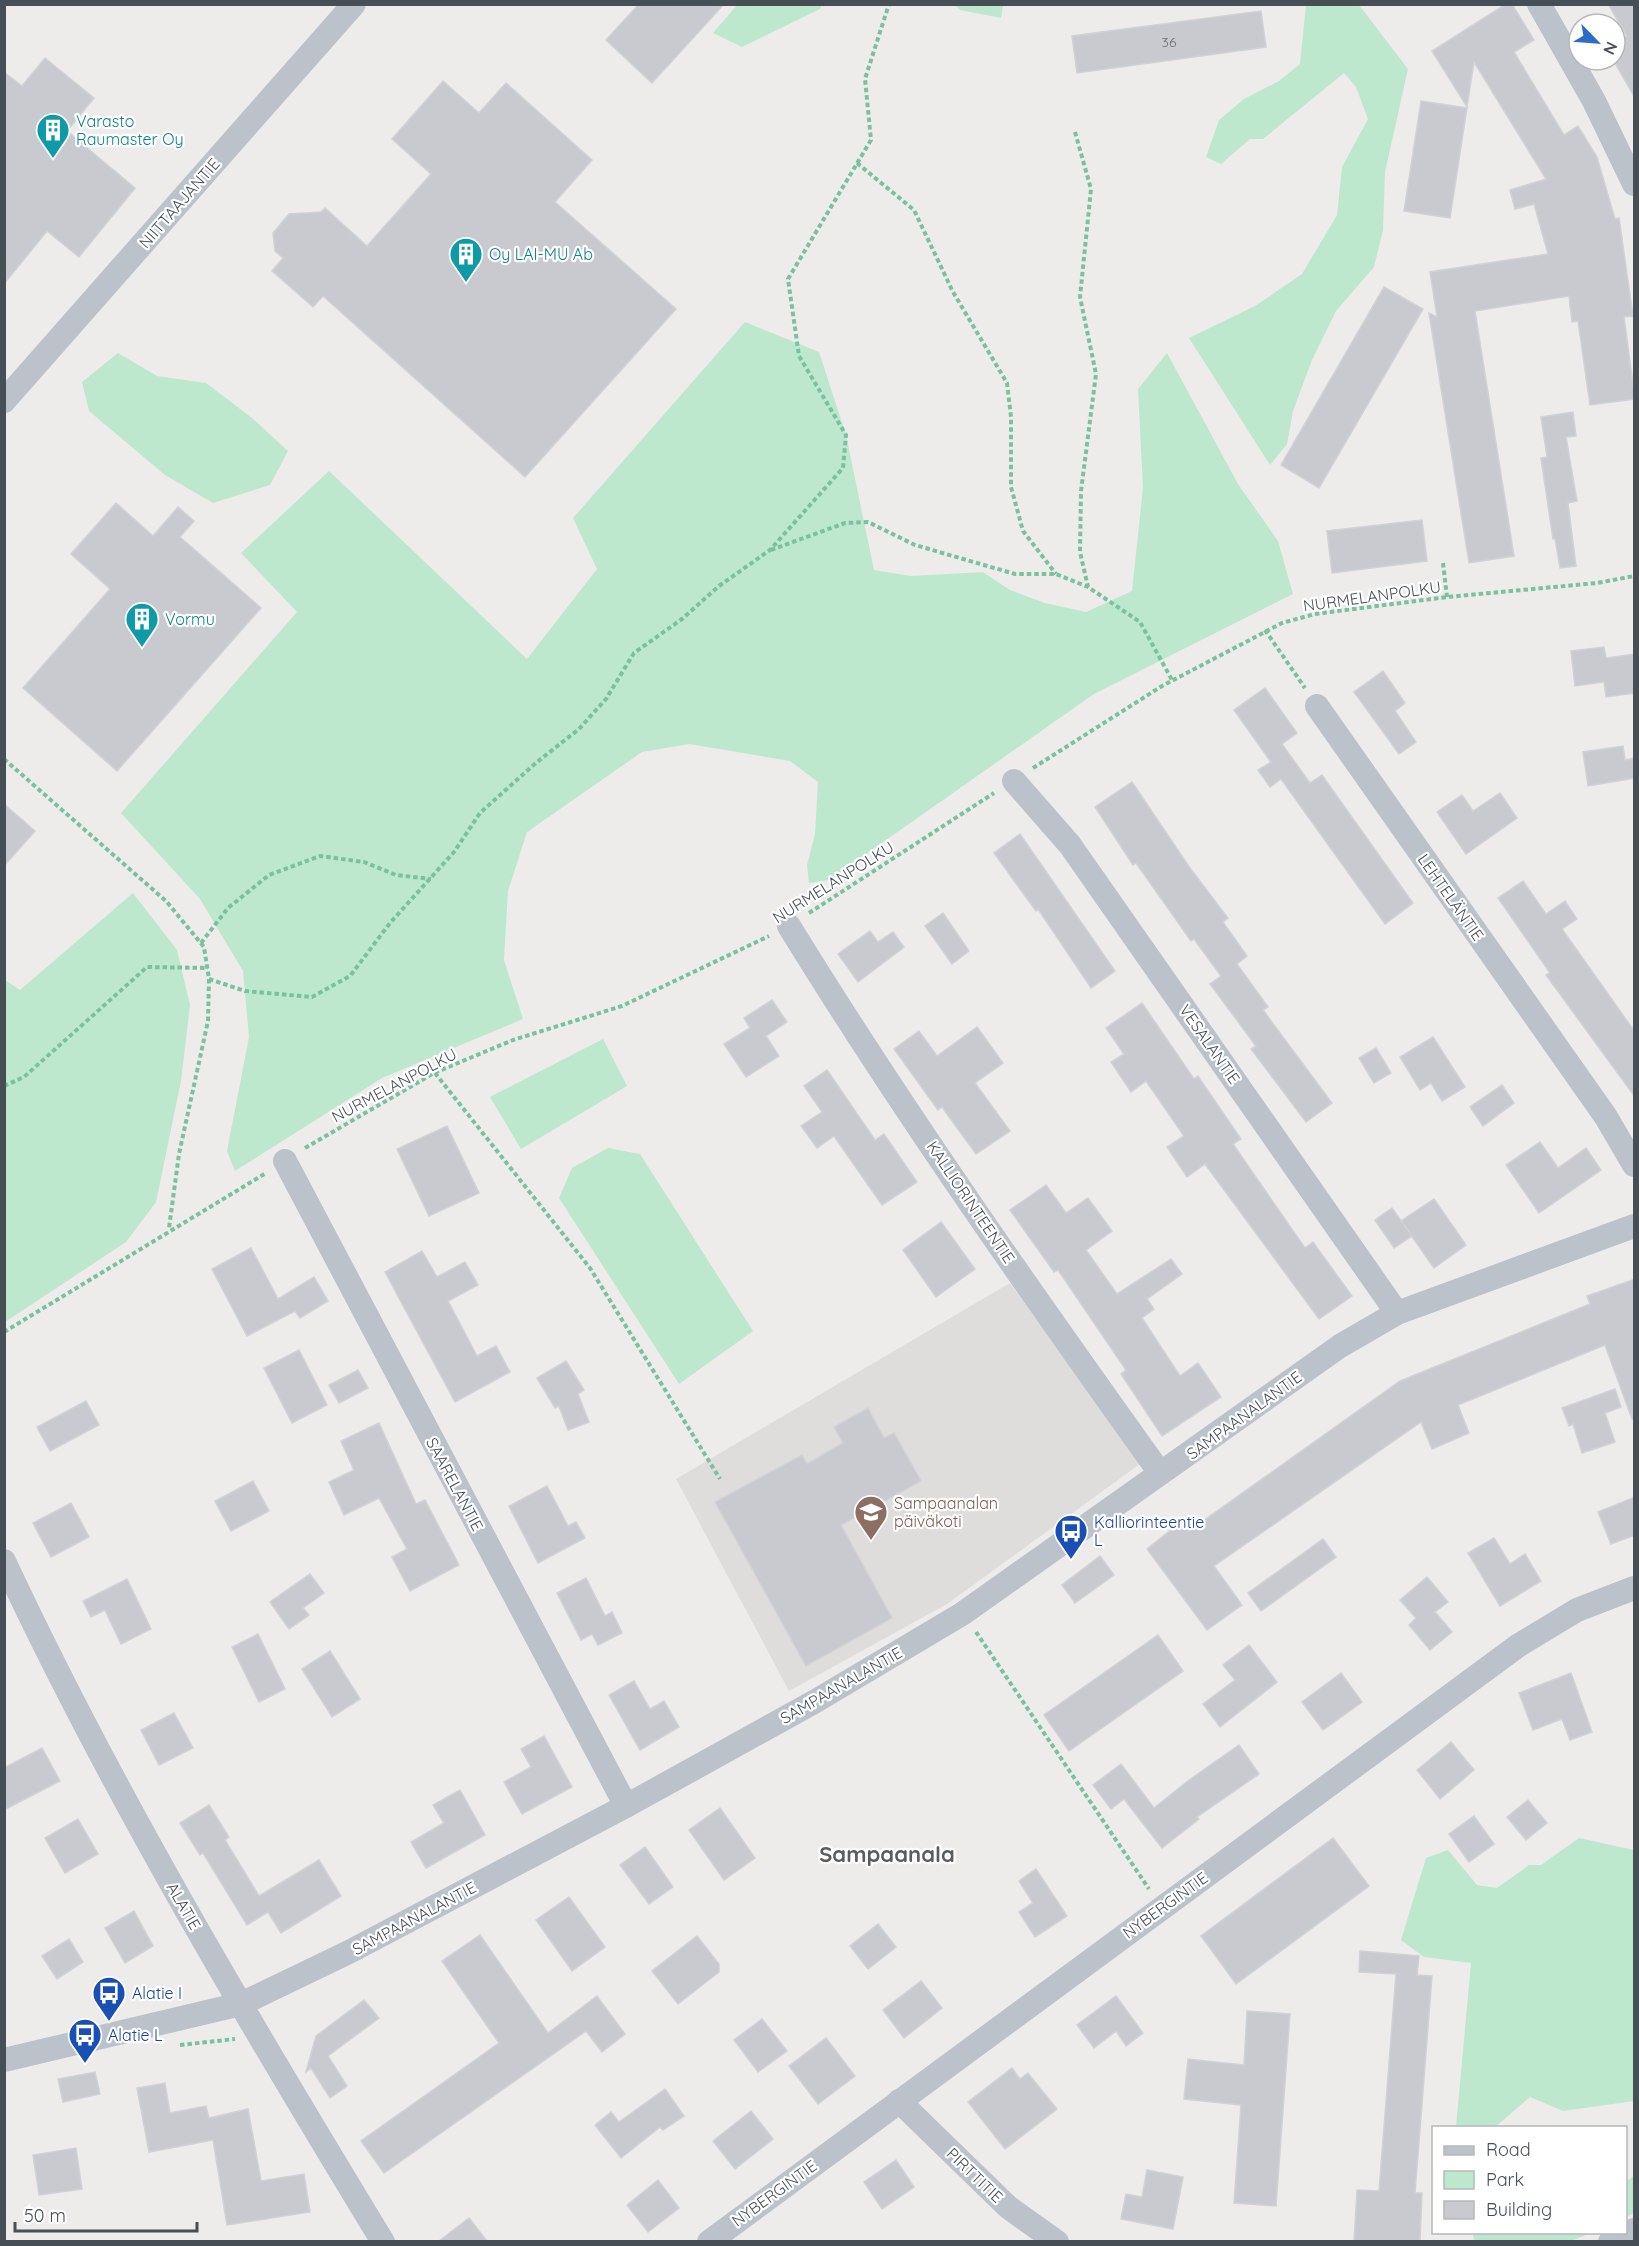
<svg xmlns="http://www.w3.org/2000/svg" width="1639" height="2246" font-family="Quicksand,sans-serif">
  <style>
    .education { fill: #dfdcdc }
    .green { fill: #bde8ce }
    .building { fill: #c9cad0; stroke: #d0d2d6; stroke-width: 1.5 }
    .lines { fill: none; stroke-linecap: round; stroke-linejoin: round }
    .path { stroke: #79c29f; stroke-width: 4; stroke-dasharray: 4.5 3; stroke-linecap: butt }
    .minor { stroke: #bbc2c9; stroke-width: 24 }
    .labels { text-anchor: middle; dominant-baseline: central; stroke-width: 4.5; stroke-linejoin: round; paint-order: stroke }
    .number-label { font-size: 14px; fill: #676d74 }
    .culture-label { font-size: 16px; fill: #0d838f; stroke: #fff; text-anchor: start }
    .street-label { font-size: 16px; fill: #464e56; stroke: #fff }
    .education-label { font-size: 16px; fill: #785e54; stroke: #fff; text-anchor: start }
    .transit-label { font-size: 16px; fill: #164399; stroke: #fff; text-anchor: start }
    .district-label { font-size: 22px; font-weight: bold; fill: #595c5f; stroke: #fff }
  </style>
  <rect width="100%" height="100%" fill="#eeebeb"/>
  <polygon class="education" points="1010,1283 1140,1464 947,1604 789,1691 676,1479"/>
  <g class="green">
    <polygon points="737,5 737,4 822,5 820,9 742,47 713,33"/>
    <polygon points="955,5 1003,5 1001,18 960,10"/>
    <polygon points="1306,5 1359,5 1408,69 1385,172 1383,230 1374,267 1336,311 1312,360 1293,411 1287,444 1270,465 1189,338 1255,306 1302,274 1337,215 1342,167 1368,119 1356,87 1344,73 1263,139 1250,139 1221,164 1206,157 1219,120 1244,99 1279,81 1300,64"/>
    <polygon points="745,322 819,352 846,435 874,570 911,576 983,572 1010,590 1045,603 1086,612 1132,591 1143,488 1138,389 1167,353 1238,484 1278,541 1293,594 1094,694 829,880 809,883 807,865 815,834 818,782 790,761 689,744 642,752 527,832 508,891 504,960 523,1019 382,1078 235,1171 227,1151 249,1037 243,971 200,899 121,813 297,612 241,553 329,471 527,659 597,569 573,518"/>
    <polygon points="118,353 157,376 206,383 252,418 288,451 270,485 213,503 165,475 89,411 82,382"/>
    <polygon points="133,893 177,950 190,1005 181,1081 156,1202 126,1242 5,1322 5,980 20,990"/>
    <polygon points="603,1039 627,1086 521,1149 490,1097"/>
    <polygon points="608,1148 640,1154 753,1331 679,1384 559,1198 572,1168"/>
    <polygon points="1579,1838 1634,1850 1634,2101 1563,2111 1530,2097 1495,2127 1456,2127 1471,1963 1424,1957 1401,1940 1426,1858 1448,1850 1477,1885 1497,1888 1529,1865 1541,1865"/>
    <polygon points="1634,2176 1634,2213 1626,2217 1626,2178 1628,2180"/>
    <polygon points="1472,2233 1591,2233 1571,2241 1475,2241"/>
  </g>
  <g class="building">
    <polygon points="639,4 724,4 652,83 606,40"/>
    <polygon points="1506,4 1512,4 1534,40 1514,52 1564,135 1578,126 1597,157 1615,219 1619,218 1633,316 1624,317 1635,399 1590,405 1578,321 1572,322 1569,296 1475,311 1514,556 1469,563 1429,313 1437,317 1430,272 1548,254 1534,204 1515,209 1510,190 1546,179 1474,62 1467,107 1432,51"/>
    <polygon points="1608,4 1635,4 1635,98 1615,63 1615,43 1627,36"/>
    <polygon points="1261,11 1266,47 1077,73 1072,36"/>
    <polygon points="45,58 94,98 67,131 135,188 79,257 47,231 4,284 4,72 22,86"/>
    <polygon points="443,81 479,113 506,83 592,160 555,202 676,309 525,477 323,296 313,307 272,271 283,258 275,251 273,233 289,214 321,212 325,208 367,246 431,174 392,139"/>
    <polygon points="1421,101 1467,108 1450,218 1404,211"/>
    <polygon points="1384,287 1423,309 1319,488 1281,465"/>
    <polygon points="1573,412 1576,436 1566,437 1577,501 1568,503 1576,566 1560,568 1555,539 1553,539 1541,458 1547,457 1541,417"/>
    <polygon points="116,503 153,536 178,507 194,521 180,537 261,608 117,771 23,688 110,589 71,554"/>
    <polygon points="1422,520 1427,561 1332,573 1327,531"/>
    <polygon points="1604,647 1606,658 1635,654 1635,693 1606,697 1604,682 1575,686 1571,651"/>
    <polygon points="1383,671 1405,703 1395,711 1416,742 1399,754 1354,692"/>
    <polygon points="1265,688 1297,733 1282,744 1310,783 1322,775 1413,903 1385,924 1281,779 1270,787 1258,770 1271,762 1234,710"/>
    <polygon points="1623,746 1625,760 1635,758 1635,778 1588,786 1583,752"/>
    <polygon points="1132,782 1190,868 1228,918 1223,922 1247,956 1237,964 1268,1007 1263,1010 1332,1103 1306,1122 1251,1049 1256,1046 1210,984 1221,976 1194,939 1191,941 1136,863 1133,865 1095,807"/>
    <polygon points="1500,793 1517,818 1466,854 1437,812 1462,795 1473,811"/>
    <polygon points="4,804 35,831 4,866"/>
    <polygon points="1020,834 1115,971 1091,988 1038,909 1036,911 994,853"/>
    <polygon points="1523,881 1546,914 1565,901 1577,919 1562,929 1635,1032 1635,1097 1546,975 1550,973 1498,898"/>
    <polygon points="943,913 969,951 952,964 925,926"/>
    <polygon points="870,931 878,942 893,932 904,947 858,982 838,954"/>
    <polygon points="772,1000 787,1022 766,1036 779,1056 746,1077 724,1044 750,1028 744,1018"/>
    <polygon points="1142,1003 1194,1079 1198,1076 1241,1139 1233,1144 1305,1248 1313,1242 1352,1296 1319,1319 1205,1164 1187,1177 1167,1147 1184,1136 1146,1081 1131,1092 1111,1062 1124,1054 1106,1028"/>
    <polygon points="977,1027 1003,1063 975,1083 1010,1131 976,1154 942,1107 938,1110 894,1049 919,1031 937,1056"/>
    <polygon points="1433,1037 1465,1087 1442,1101 1431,1083 1420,1090 1400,1057"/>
    <polygon points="1376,1048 1391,1073 1374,1083 1359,1058"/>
    <polygon points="827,1070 875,1140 884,1134 917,1182 882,1205 834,1136 817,1148 801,1126 822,1112 804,1086"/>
    <polygon points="1502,1085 1514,1103 1483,1126 1470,1107"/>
    <polygon points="447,1126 479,1193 429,1216 397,1149"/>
    <polygon points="1540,1142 1558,1168 1586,1148 1601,1170 1539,1213 1506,1165"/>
    <polygon points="1046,1185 1066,1213 1088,1198 1112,1231 1086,1250 1117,1294 1171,1259 1182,1274 1147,1299 1154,1309 1142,1318 1180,1376 1198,1363 1221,1397 1162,1436 1121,1374 1126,1370 1058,1270 1054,1272 1010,1210"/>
    <polygon points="1434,1199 1466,1245 1434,1268 1401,1221"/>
    <polygon points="1392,1208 1412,1236 1394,1248 1375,1220"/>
    <polygon points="941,1222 975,1269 936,1297 903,1250"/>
    <polygon points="251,1248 278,1299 314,1277 328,1301 300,1318 295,1311 247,1336 212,1269"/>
    <polygon points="422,1251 437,1277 465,1262 478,1285 448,1301 477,1356 496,1346 510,1372 455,1402 385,1272"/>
    <polygon points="1635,1279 1635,1419 1632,1419 1605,1345 1458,1405 1469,1433 1432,1449 1421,1422 1214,1566 1242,1605 1207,1630 1147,1549 1182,1521 1189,1531 1400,1381 1590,1304 1587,1296"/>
    <polygon points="299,1350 327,1405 292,1423 264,1368"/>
    <polygon points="566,1361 584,1390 578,1394 589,1422 568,1430 559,1406 555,1408 537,1378"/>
    <polygon points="358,1370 368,1388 339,1403 329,1385"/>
    <polygon points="1615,1389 1621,1407 1605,1413 1615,1442 1582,1453 1573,1424 1569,1426 1562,1408"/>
    <polygon points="86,1401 99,1425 50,1451 37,1427"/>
    <polygon points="868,1408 884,1438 894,1433 921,1481 841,1525 892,1618 806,1666 715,1502 802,1455 807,1464 843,1443 834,1427"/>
    <polygon points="379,1423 416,1504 425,1500 459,1565 410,1591 392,1557 407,1549 379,1498 344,1515 329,1482 354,1470 341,1441"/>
    <polygon points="253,1481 269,1511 231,1531 215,1501"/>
    <polygon points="547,1486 568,1526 576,1522 585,1538 538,1563 509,1506"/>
    <polygon points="1635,1497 1635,1535 1611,1544 1598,1512"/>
    <polygon points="71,1503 89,1537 51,1557 33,1523"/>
    <polygon points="1494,1538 1510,1564 1525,1554 1541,1581 1500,1606 1468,1553"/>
    <polygon points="1323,1539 1336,1557 1261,1611 1248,1593"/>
    <polygon points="1100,1556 1114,1575 1075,1603 1062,1585"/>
    <polygon points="310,1574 324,1593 303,1608 309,1615 289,1629 270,1602"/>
    <polygon points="1427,1577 1448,1602 1435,1612 1452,1632 1430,1650 1409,1625 1416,1618 1400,1600"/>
    <polygon points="586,1578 605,1616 612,1612 622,1633 598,1645 592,1634 581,1640 557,1593"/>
    <polygon points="127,1579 151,1629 121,1644 105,1610 91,1617 83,1601"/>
    <polygon points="258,1634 285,1689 259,1702 232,1647"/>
    <polygon points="1158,1635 1183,1671 1069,1751 1044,1715"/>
    <polygon points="1249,1645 1277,1682 1220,1727 1203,1704 1235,1680 1223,1665"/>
    <polygon points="330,1651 360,1699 332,1717 302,1669"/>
    <polygon points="1341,1673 1362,1702 1323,1730 1302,1702"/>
    <polygon points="1571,1673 1592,1732 1570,1740 1562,1719 1533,1730 1519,1693"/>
    <polygon points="634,1681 650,1709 664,1701 679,1727 640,1750 609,1695"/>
    <polygon points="174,1713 193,1748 159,1765 141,1730"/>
    <polygon points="544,1736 572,1787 522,1814 504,1782 531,1767 521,1749"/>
    <polygon points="1451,1742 1474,1770 1440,1799 1417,1770"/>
    <polygon points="1239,1745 1259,1774 1197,1817 1199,1819 1162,1848 1124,1799 1111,1809 1093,1785 1121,1764 1154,1808 1189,1780"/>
    <polygon points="42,1748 60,1781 4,1810 4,1768"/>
    <polygon points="460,1790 485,1835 426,1868 411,1842 444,1823 433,1805"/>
    <polygon points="1528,1800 1547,1823 1526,1840 1507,1817"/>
    <polygon points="209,1805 229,1837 225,1840 259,1896 319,1860 341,1896 281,1933 268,1912 247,1925 203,1853 200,1855 180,1823"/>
    <polygon points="720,1808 755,1858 724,1880 689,1830"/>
    <polygon points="1474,1816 1494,1844 1469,1862 1449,1834"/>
    <polygon points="78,1819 98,1854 65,1873 45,1838"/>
    <polygon points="1333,1838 1369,1886 1236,1984 1201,1936"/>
    <polygon points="645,1847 673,1887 649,1904 620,1865"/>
    <polygon points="1036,1869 1067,1916 1035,1937 1019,1912 1033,1903 1019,1881"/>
    <polygon points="569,1897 605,1947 572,1971 536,1920"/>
    <polygon points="134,1911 153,1946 125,1963 105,1928"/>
    <polygon points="878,1924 896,1947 868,1969 850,1946"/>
    <polygon points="480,1935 548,2033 597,1996 625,2034 602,2052 586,2031 384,2173 361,2141 499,2043 442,1961"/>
    <polygon points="697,1936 719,1964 719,1972 678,2004 652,1971"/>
    <polygon points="69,1939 83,1962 57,1979 42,1956"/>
    <polygon points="1360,1951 1419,1956 1417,1975 1432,1976 1415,2193 1422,2193 1420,2241 1354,2241 1357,2190 1379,2191 1396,1974 1359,1972"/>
    <polygon points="921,1981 942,2008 904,2038 883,2010"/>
    <polygon points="1116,1996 1143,2033 1126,2046 1116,2031 1094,2048 1077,2025"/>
    <polygon points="364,2000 379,2018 328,2056 347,2086 330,2098 311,2068 306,2072 316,2036"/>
    <polygon points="1247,2011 1290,2014 1276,2206 1234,2203 1241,2105 1184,2099 1188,2059 1244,2065"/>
    <polygon points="762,2019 787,2051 758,2072 734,2040"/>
    <polygon points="826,2038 855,2076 818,2104 789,2066"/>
    <polygon points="1012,2068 1020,2079 1028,2073 1057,2109 1005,2149 968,2102"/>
    <polygon points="95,2072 100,2094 63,2102 58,2079"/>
    <polygon points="165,2083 170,2113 206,2106 209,2118 248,2109 261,2181 304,2174 310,2212 227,2225 213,2140 149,2152 137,2088"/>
    <polygon points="665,2089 684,2116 663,2130 660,2127 621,2158 595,2125 611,2112 619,2122"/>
    <polygon points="751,2111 773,2139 735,2169 713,2141"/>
    <polygon points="76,2148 82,2189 39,2195 33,2155"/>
    <polygon points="896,2160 914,2187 882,2209 864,2182"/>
    <polygon points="1147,2170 1183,2177 1173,2229 1121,2219 1126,2194 1142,2197"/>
    <polygon points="658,2180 679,2208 648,2232 627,2205"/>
    <polygon points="469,2218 487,2241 439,2241"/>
  </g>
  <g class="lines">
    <g class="path">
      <polyline points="1075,132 1091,189 1080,297 1096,374 1081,491 1080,552 1088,587"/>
      <polyline points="857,163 914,210 953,292 1007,383 1011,417 1011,487 1023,531 1056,574"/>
      <polyline points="771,550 845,523 868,522 915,545 1015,574 1056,574 1088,587 1140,622 1172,680"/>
      <polyline points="1443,563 1447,597"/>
      <polyline points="1265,630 1305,688"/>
      <polyline points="4,759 166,901 204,947 209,979 208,1021 179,1154 169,1228"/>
      <polyline points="1033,768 1162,686 1282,623 1315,614 1447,597 1597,583 1634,576"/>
      <polyline points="809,913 994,793"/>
      <polyline points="201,943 228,908 269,875 320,856 364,862 396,875 431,879"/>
      <polyline points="209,979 245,991 312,997 350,976 390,923 454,852 480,813 537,762 579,729 606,699 634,653 682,619 719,586 770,550 843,468 846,435 799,356 788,279 871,140 865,79 889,4"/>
      <polyline points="435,1073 590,1268 720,1479"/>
      <polyline points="4,1086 24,1077 147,967 208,968"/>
      <polyline points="305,1148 434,1073 513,1040 622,1006 769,936"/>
      <polyline points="4,1332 266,1173"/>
      <polyline points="976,1632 1149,1889"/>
      <polyline points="180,2045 235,2039"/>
    </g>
    <g class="minor">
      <polyline points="1539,4 1594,101 1634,184"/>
      <polyline points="4,401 354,4"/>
      <polyline points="1317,706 1606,1117 1634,1165"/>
      <polyline points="1014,781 1070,845 1397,1313"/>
      <path d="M 789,926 C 904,1113 1032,1294 1160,1473"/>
      <polyline points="285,1161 626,1806"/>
      <path d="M 4,1561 C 114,1796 248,2020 383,2242"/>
      <polyline points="4,2060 241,2004 349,1952 626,1806 814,1702 962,1614 1340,1346 1397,1313 1634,1226"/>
      <polyline points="899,2101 1008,2207 1057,2242"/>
      <polyline points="709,2242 1519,1645 1577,1610 1634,1588"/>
      <polyline points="1610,2242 1634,2230"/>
    </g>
  </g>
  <defs>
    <symbol id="building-pin" viewBox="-11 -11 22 30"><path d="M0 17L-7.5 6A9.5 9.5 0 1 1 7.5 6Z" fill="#0f9aa8" stroke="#fff"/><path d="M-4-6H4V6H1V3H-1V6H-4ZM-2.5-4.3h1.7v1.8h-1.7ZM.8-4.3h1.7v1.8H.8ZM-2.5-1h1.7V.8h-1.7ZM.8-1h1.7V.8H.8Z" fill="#fff"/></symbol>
    <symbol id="school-pin" viewBox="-11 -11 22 30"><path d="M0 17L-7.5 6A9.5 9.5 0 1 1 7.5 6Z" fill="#8d6e63" stroke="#fff"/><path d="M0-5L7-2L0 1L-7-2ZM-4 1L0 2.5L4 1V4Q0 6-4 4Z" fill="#fff"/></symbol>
    <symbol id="bus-pin" viewBox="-11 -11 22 30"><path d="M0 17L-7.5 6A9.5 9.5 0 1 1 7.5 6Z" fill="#1a4fb4" stroke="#fff"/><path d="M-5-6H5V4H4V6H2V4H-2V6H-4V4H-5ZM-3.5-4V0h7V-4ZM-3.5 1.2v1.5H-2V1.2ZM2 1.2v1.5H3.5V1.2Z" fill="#fff"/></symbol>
  </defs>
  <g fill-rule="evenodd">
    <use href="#building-pin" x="34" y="111" width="38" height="52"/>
    <use href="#building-pin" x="447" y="235" width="38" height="52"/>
    <use href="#building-pin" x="123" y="600" width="38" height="52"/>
    <use href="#school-pin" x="852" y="1493" width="38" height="52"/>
    <use href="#bus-pin" x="1052" y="1512" width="38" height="52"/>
    <use href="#bus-pin" x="90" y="1974" width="38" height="52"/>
    <use href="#bus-pin" x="66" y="2016" width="38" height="52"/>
  </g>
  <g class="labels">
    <g class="number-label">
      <text x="1169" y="42">36</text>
    </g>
    <g class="culture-label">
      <text x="76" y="121">Varasto<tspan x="76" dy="18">Raumaster Oy</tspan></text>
      <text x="489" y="254">Oy LAI-MU Ab</text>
      <text x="165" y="619">Vormu</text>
    </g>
    <g class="street-label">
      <text transform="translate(179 203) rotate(-49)">NIITTAAJANTIE</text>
      <text transform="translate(1372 596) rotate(-8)">NURMELANPOLKU</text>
      <text transform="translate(833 882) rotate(-32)">NURMELANPOLKU</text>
      <text transform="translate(1451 897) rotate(55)">LEHTELÄNTIE</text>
      <text transform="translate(1210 1044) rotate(55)">VESALANTIE</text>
      <text transform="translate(394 1085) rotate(-28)">NURMELANPOLKU</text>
      <text transform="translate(971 1202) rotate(56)">KALLIORINTEENTIE</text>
      <text transform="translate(1244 1415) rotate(-36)">SAMPAANALANTIE</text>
      <text transform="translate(455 1484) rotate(62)">SAARELANTIE</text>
      <text transform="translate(841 1685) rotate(-30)">SAMPAANALANTIE</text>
      <text transform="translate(1165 1905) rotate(-36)">NYBERGINTIE</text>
      <text transform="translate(184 1906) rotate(60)">ALATIE</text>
      <text transform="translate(414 1918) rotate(-28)">SAMPAANALANTIE</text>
      <text transform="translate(975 2175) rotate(44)">PIRTTITIE</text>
      <text transform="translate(774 2193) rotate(-36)">NYBERGINTIE</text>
    </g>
    <g class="education-label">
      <text x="894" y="1503">Sampaanalan<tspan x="894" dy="18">päiväkoti</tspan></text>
    </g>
    <g class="transit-label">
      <text x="1094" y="1522">Kalliorinteentie<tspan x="1094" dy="18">L</tspan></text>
      <text x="132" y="1993">Alatie I</text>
      <text x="108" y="2035">Alatie L</text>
    </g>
    <g class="district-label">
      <text x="887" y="1854">Sampaanala</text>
    </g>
  </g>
  <rect width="1639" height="2246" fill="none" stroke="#464e56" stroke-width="12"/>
  <rect x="1432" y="2126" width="195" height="108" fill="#ffffff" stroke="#b5b8bb" stroke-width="1.5"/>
  <rect x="1444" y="2146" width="30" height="9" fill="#bbc2c9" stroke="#b5b8bb" stroke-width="1.5"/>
  <text x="1486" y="2156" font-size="18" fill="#464e56">Road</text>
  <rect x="1444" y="2171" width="30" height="18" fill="#bde8ce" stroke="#b5b8bb" stroke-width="1.5"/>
  <text x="1486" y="2186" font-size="18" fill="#464e56">Park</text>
  <rect x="1444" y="2201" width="30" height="18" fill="#c9cad0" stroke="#b5b8bb" stroke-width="1.5"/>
  <text x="1486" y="2216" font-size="18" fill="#464e56">Building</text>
  <g transform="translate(1597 42) rotate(115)"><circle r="28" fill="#ffffff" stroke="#b5b8bb" stroke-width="1.5"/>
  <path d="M0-4.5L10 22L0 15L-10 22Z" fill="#2c6dc7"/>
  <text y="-9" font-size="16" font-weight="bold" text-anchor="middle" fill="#464e56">N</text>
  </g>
  <path d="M15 2222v9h182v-9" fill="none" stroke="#464e56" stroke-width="3"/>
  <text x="24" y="2222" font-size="18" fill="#464e56" stroke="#ffffff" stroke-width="4.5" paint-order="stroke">50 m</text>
</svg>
